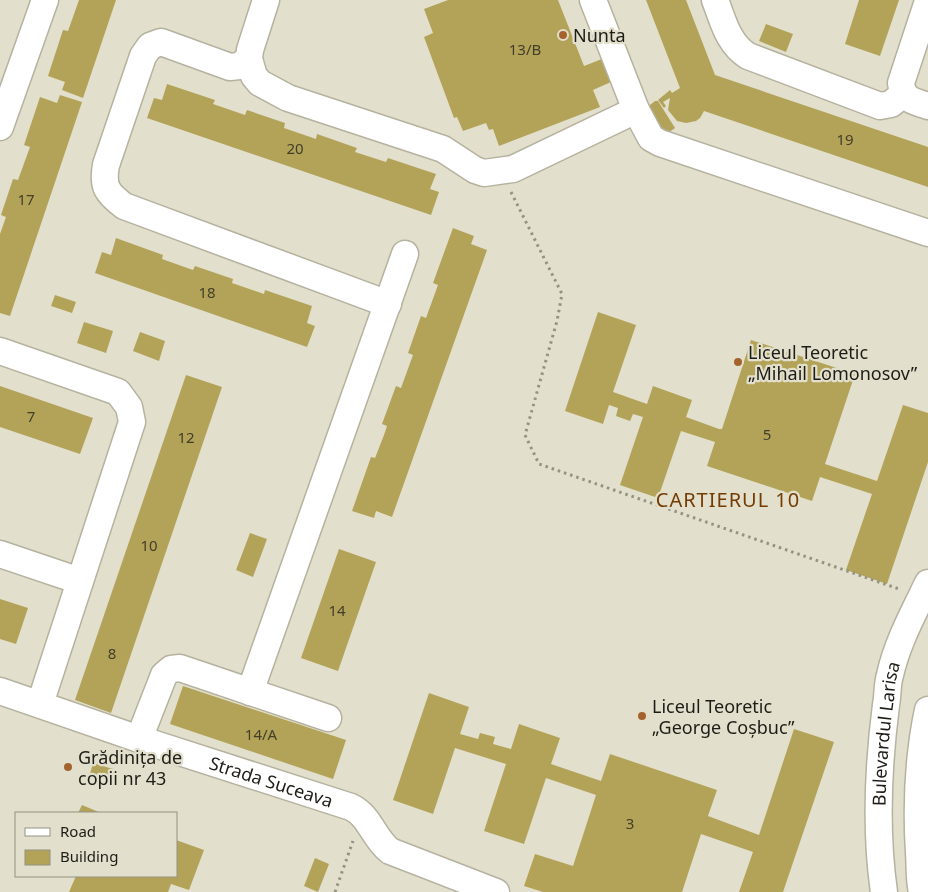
<svg xmlns="http://www.w3.org/2000/svg" width="928" height="892" font-family="'Noto Sans',sans-serif">
  <style>
    .building { fill: #b3a359 }
    .lines { fill: none; stroke-linecap: round; stroke-linejoin: round }
    .minor-casing { stroke: #b6b2a0; stroke-width: 29 }
    .path { stroke: #959284; stroke-width: 3; stroke-dasharray: 2.5 4; stroke-linecap: butt }
    .minor { stroke: #fff; stroke-width: 26 }
    .poi-dot { fill: #a4632e; stroke: #e2dfcc; stroke-width: 2 }
    .labels { text-anchor: middle; dominant-baseline: central; stroke-width: 4.5; stroke-linejoin: round; paint-order: stroke }
    .number-label { font-size: 15px; fill: #433e27 }
    .poi-label { font-size: 18px; fill: #1e1c16; stroke: #e2dfcc; text-anchor: start }
    .street-label { font-size: 18px; fill: #1e1c16; stroke: #e2dfcc }
    .quarter-label { font-size: 20px; letter-spacing: 1px; fill: #743c03; stroke: #e2dfcc }
  </style>
  <rect width="100%" height="100%" fill="#e2dfcc"/>
  <g class="building">
    <polygon points="79,0 116,0 83,98 62,90 65,82 48,76 63,30 68,31"/>
    <polygon points="448,0 558,0 584,66 602,59 611,82 593,90 600,107 499,146 493,129 489,130 486,123 463,131 457,117 454,118 424,37 433,33 424,9"/>
    <polygon points="646,0 686,0 715,75 928,147 928,187 704,111 700,118 696,121 686,123 677,121 668,110 670,98 663,102 666,106 664,108 658,100 670,90 672,93 680,88"/>
    <polygon points="859,0 899,0 880,56 845,44"/>
    <polygon points="766,24 793,34 786,52 759,41"/>
    <polygon points="167,84 215,100 213,104 245,115 247,110 285,123 284,128 316,139 317,134 357,148 355,152 386,162 388,158 436,174 430,189 439,192 431,215 147,118 154,98 162,100"/>
    <polygon points="60,95 82,102 10,316 0,313 0,234 6,217 1,215 13,179 18,180 30,147 24,145 40,97 57,103"/>
    <polygon points="655,101 658,101 675,128 665,135 645,109"/>
    <polygon points="453,228 474,236 471,244 487,250 392,517 376,511 374,518 352,511 371,457 375,458 384,435 387,426 382,424 396,386 401,388 413,355 408,353 421,316 426,318 438,285 433,283"/>
    <polygon points="116,238 163,255 162,259 193,270 195,266 233,279 232,283 264,294 265,290 312,306 307,323 315,326 307,347 95,273 102,252 111,255"/>
    <polygon points="55,295 76,302 72,313 51,306"/>
    <polygon points="598,312 636,325 613,392 647,404 653,386 692,400 686,417 719,429 722,429 751,340 855,374 825,464 877,481 903,405 928,413 928,462 887,584 846,570 872,494 820,477 812,501 707,466 715,442 681,431 658,498 620,485 643,417 633,414 630,421 616,416 618,408 609,405 603,424 565,411"/>
    <polygon points="84,322 113,331 106,353 77,343"/>
    <polygon points="140,332 165,341 159,361 133,351"/>
    <polygon points="186,375 222,387 111,713 75,700"/>
    <polygon points="0,386 93,418 80,454 0,427"/>
    <polygon points="250,533 267,539 253,577 236,570"/>
    <polygon points="339,549 376,562 338,671 301,658"/>
    <polygon points="0,599 28,608 16,644 0,639"/>
    <polygon points="183,686 346,740 333,779 170,724"/>
    <polygon points="429,693 469,707 460,734 478,739 480,733 495,737 493,744 511,749 519,724 560,738 551,764 601,781 610,754 717,790 708,816 759,835 794,729 834,742 783,892 739,892 753,852 701,834 682,892 543,892 524,886 535,854 573,866 596,795 546,778 524,844 484,831 506,764 455,748 433,814 393,800"/>
    <polygon points="93,763 113,769 109,780 90,774"/>
    <polygon points="82,805 101,813 78,813"/>
    <polygon points="176,840 204,850 189,890 171,884 168,892 69,892 76,876 176,876"/>
    <polygon points="315,858 329,864 318,892 304,886"/>
  </g>
  <g class="lines">
    <defs>
      <g id="minor">
        <polyline points="266,0 250,50 249,59 254,76 260,83 288,98 443,149 475,170 484,173 513,169 636,110"/>
        <polyline points="593,0 636,110 651,138 660,143 928,233"/>
        <path d="M 715,0 C 723,20 728,44 748,56 L 880,106 L 891,104 L 903,94"/>
        <path d="M 928,1 L 901,83 C 903,101 914,101 928,106"/>
        <path d="M 249,59 L 239,66 L 230,67 L 161,42 L 150,46 L 143,56 L 106,165 C 102,187 107,193 124,206 L 388,304"/>
        <polyline points="0,127 45,0"/>
        <polyline points="0,351 118,392 129,407 132,422 40,704"/>
        <polyline points="0,554 80,581"/>
        <path id="s1" d="M 0,691 L 139,739 L 351,807 C 370,816 374,839 390,851 L 496,892"/>
        <polyline points="250,692 405,254"/>
        <polyline points="139,739 164,675 171,669 180,668 328,718"/>
        <path id="s2" d="M 884,892 C 875,830 878,767 886,705 C 888,695 887,684 890,675 C 897,643 914,612 928,583"/>
        <path d="M 922,892 C 919,880 920,866 919,853 C 916,805 918,757 928,710"/>
      </g>
    </defs>
    <use href="#minor" class="minor-casing"/>
    <g class="path">
      <polyline points="511,192 562,294 557,321 525,435 539,464 899,589"/>
      <polyline points="335,892 353,841"/>
    </g>
    <use href="#minor" class="minor"/>
  </g>
  <g class="poi-dot">
    <circle cx="563" cy="35" r="5"/>
    <circle cx="738" cy="362" r="5"/>
    <circle cx="642" cy="716" r="5"/>
    <circle cx="68" cy="767" r="5"/>
  </g>
  <g class="labels">
    <g class="number-label">
      <text x="525" y="49">13/B</text>
      <text x="845" y="139">19</text>
      <text x="295" y="148">20</text>
      <text x="26" y="199">17</text>
      <text x="207" y="292">18</text>
      <text x="31" y="416">7</text>
      <text x="767" y="434">5</text>
      <text x="186" y="437">12</text>
      <text x="149" y="545">10</text>
      <text x="337" y="610">14</text>
      <text x="112" y="653">8</text>
      <text x="261" y="734">14/A</text>
      <text x="630" y="823">3</text>
    </g>
    <g class="poi-label">
      <text x="573" y="35">Nunta</text>
      <text x="748" y="352">Liceul Teoretic<tspan x="748" dy="21">„Mihail Lomonosov”</tspan></text>
      <text x="652" y="706">Liceul Teoretic<tspan x="652" dy="21">„George Coșbuc”</tspan></text>
      <text x="78" y="757">Grădinița de<tspan x="78" dy="21">copii nr 43</tspan></text>
    </g>
    <g class="street-label">
      <text stroke="none"><textPath href="#s2" startOffset="159">Bulevardul Larisa</textPath></text>
      <text stroke="none"><textPath href="#s1" startOffset="286">Strada Suceava</textPath></text>
    </g>
    <g class="quarter-label">
      <text x="728" y="499">CARTIERUL 10</text>
    </g>
  </g>
  <rect x="15" y="812" width="162" height="65" fill="#e2dfcc" stroke="#949183"/>
  <rect x="25" y="828" width="25" height="8" fill="#ffffff" stroke="#949183"/>
  <text x="60" y="837" font-size="15" fill="#1e1c16">Road</text>
  <rect x="25" y="850" width="25" height="15" fill="#b3a359" stroke="#949183"/>
  <text x="60" y="862" font-size="15" fill="#1e1c16">Building</text>
</svg>
